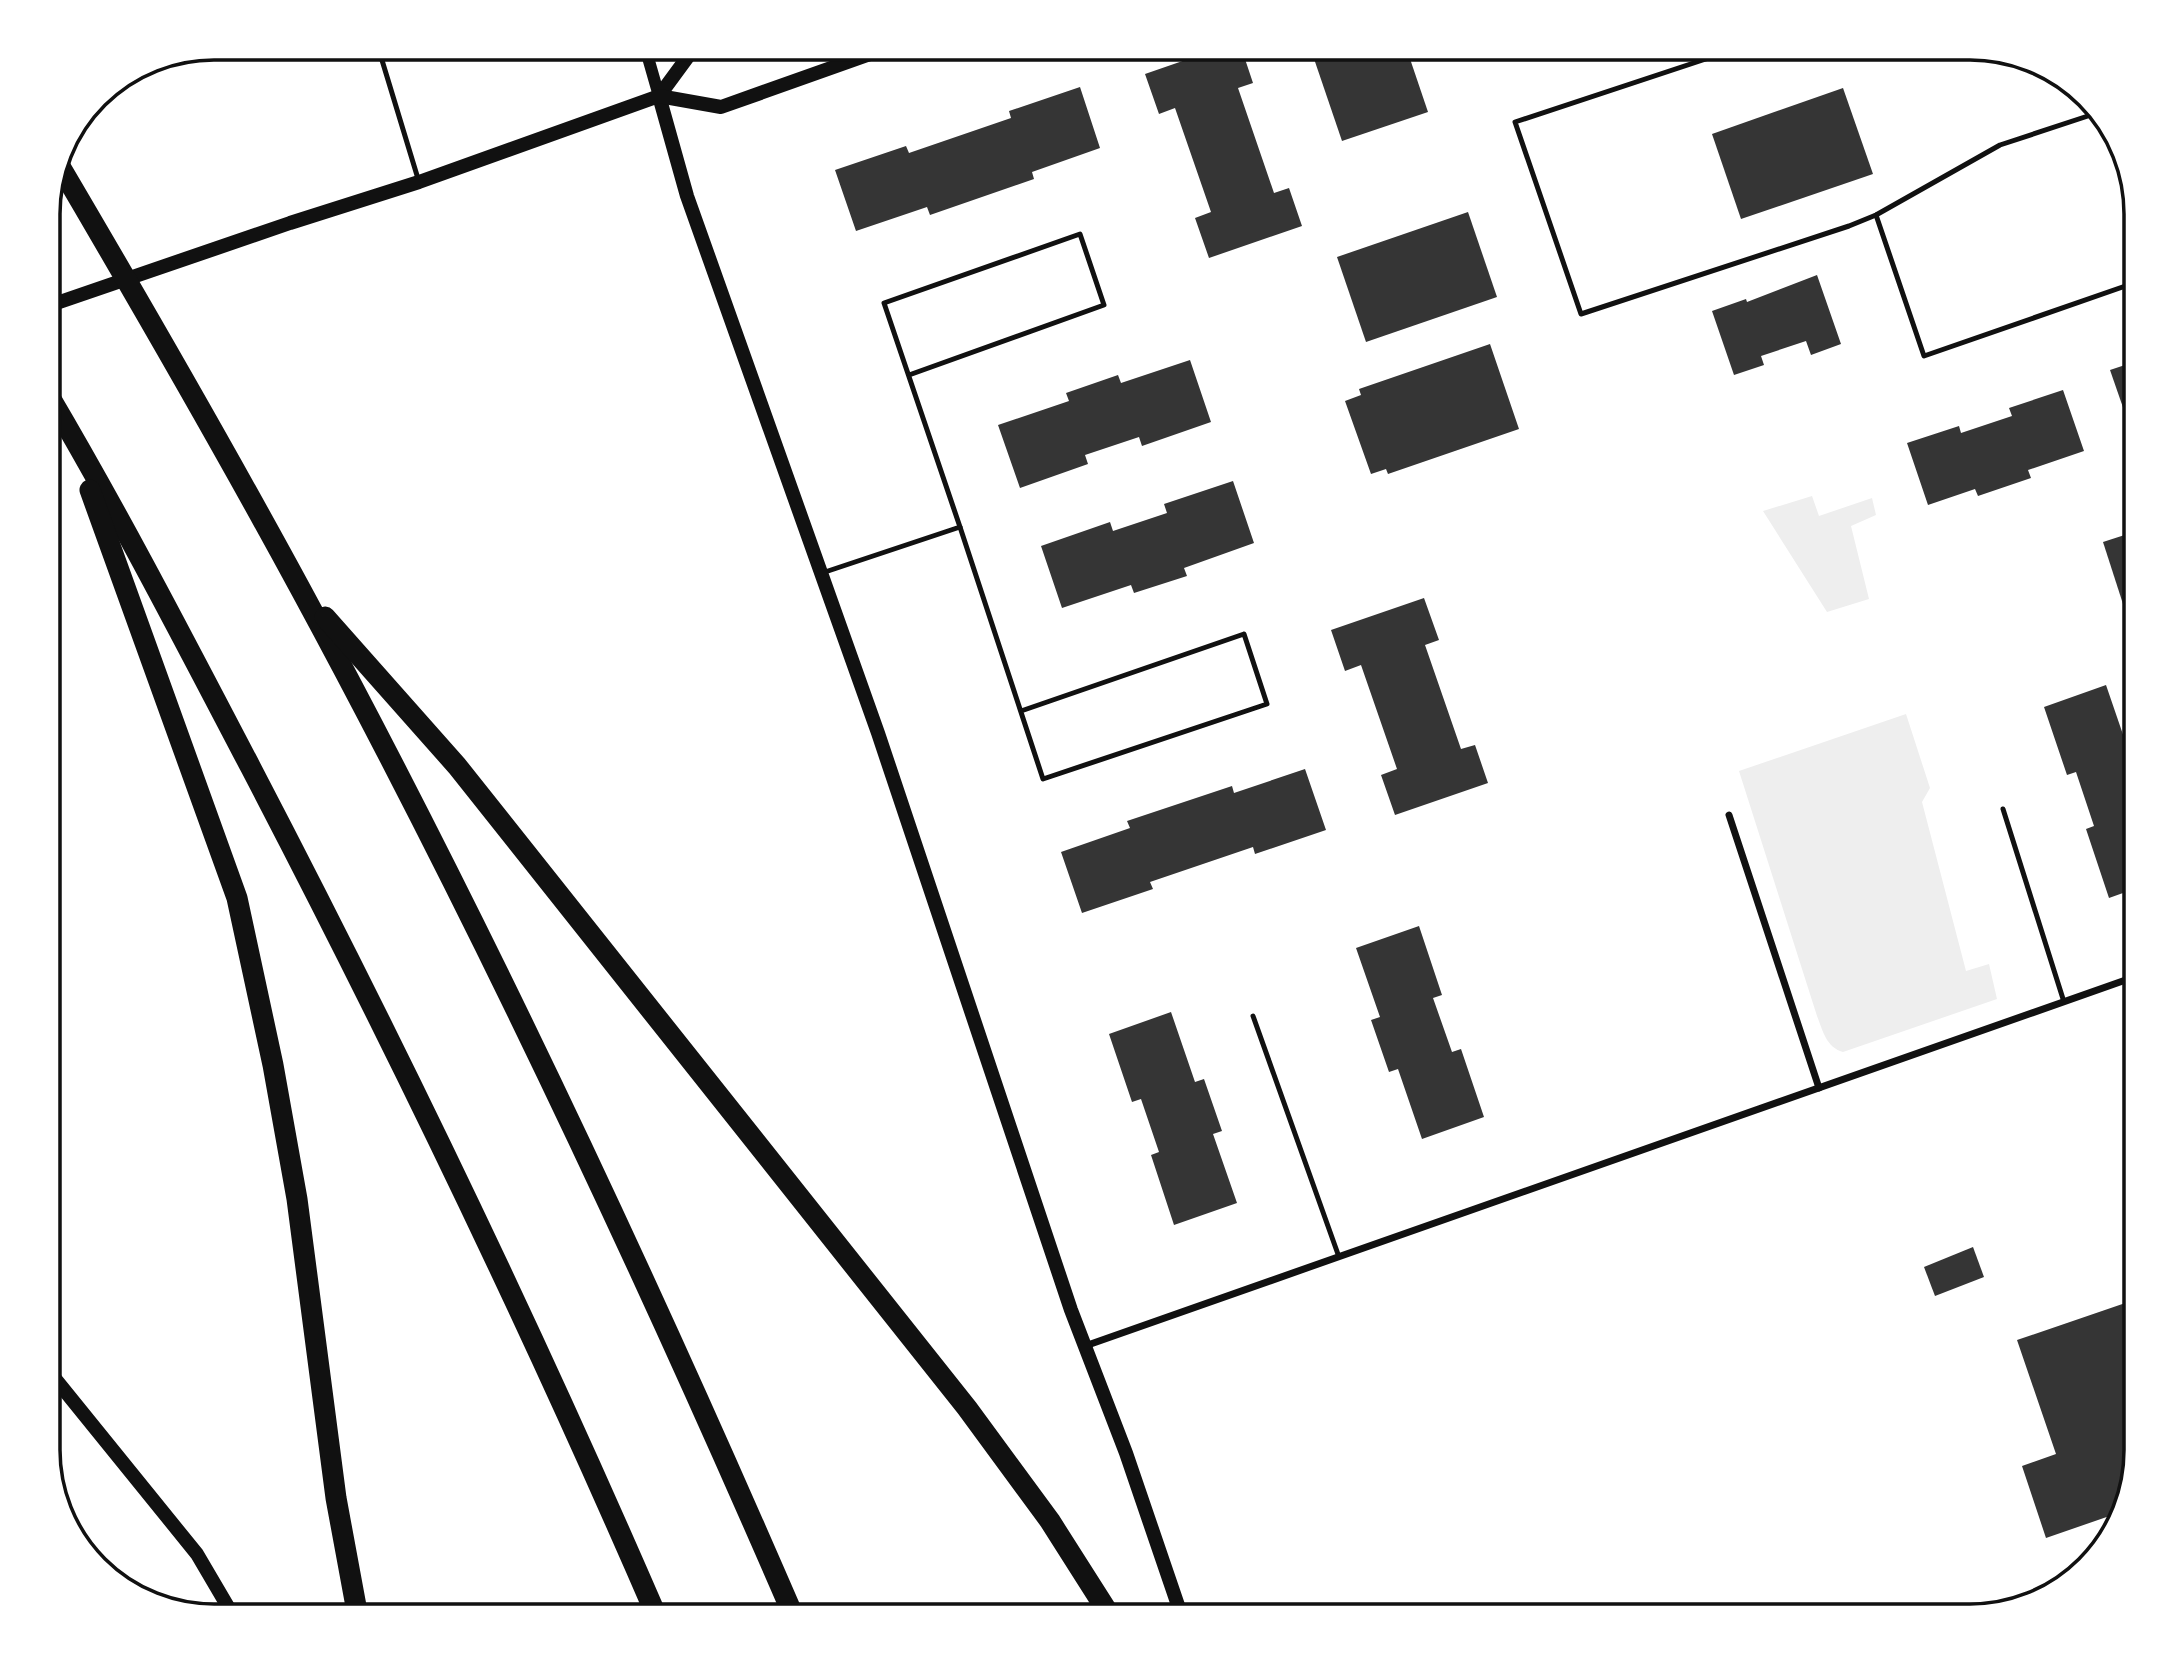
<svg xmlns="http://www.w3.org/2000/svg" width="2184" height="1664" font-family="Barlow,sans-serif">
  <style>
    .green { fill: #eee }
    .building { fill: #353535 }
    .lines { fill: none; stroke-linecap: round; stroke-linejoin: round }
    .service { stroke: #111; stroke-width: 5 }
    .minor { stroke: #111; stroke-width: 7 }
    .tertiary { stroke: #111; stroke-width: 12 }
    .secondary { stroke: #111; stroke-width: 14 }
    .motorway { stroke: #111; stroke-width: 21 }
    .rim { fill: none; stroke: #111; stroke-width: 3.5 }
  </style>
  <rect width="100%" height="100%" fill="#fff"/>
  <g class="green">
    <polygon points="1812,496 1819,516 1872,498 1876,515 1851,526 1869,599 1827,612 1763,511"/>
    <path d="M 1906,714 L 1930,788 L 1922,802 L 1966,971 L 1989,964 L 1997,999 L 1843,1052 C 1826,1047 1823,1031 1817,1016 L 1739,771 Z"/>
  </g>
  <g class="building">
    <polygon points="1223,47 1241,47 1253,83 1238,88 1274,193 1289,188 1302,226 1209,258 1195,218 1211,212 1175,108 1159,114 1145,74"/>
    <polygon points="1310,47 1406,47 1428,112 1342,141"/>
    <polygon points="1080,87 1100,148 1032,172 1034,179 930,215 927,207 856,231 835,170 906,146 909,153 1011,118 1009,111"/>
    <polygon points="1843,88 1873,174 1741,219 1712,134"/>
    <polygon points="1468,212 1497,297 1366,342 1337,257"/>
    <polygon points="1817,275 1841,344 1811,355 1806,341 1761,356 1764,365 1734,375 1712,311 1746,299 1747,302"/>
    <polygon points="1490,344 1519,429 1388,474 1386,469 1371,474 1345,401 1361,395 1359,389"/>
    <polygon points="1190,360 1211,422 1142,446 1139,437 1085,455 1088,464 1020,488 998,425 1069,401 1066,393 1118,375 1121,383"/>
    <polygon points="2137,361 2137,445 2136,445 2110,370"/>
    <polygon points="2063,390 2084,451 2028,470 2031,478 1978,496 1975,489 1928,505 1907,443 1959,426 1961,433 2012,416 2009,408"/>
    <polygon points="1233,481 1254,543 1184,568 1187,576 1134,593 1131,585 1062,608 1041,546 1110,522 1113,531 1167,513 1164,504"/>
    <polygon points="2137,531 2137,599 2123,604 2103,542"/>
    <polygon points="1424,598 1439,640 1425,645 1461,749 1475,745 1488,783 1395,815 1381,775 1397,769 1361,665 1345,671 1331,630"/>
    <polygon points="2106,685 2130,755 2137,753 2137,888 2109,898 2086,829 2094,826 2076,772 2067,775 2044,707"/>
    <polygon points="1305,769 1326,830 1255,854 1253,847 1150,882 1153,889 1082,913 1061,852 1130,828 1127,821 1232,786 1234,793"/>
    <polygon points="1419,926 1442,995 1433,998 1452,1052 1461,1049 1484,1117 1422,1139 1398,1069 1389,1072 1371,1020 1380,1017 1356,948"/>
    <polygon points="1171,1012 1195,1082 1204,1079 1222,1131 1213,1134 1237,1203 1174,1225 1151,1155 1159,1152 1141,1099 1132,1102 1109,1034"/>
    <polygon points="1973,1247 1984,1277 1935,1296 1924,1267"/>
    <polygon points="2137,1299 2137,1450 2128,1504 2124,1511 2046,1538 2022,1466 2056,1454 2017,1340"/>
  </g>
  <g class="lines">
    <g class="service">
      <polyline points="378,47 419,182"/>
      <polyline points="1742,47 1515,122 1581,314 1849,226 1876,215 2000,145 2097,113"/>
      <polyline points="1876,215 1924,356 2137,282"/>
      <polyline points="960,527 1043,779 1267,704 1244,634 1021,711"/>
      <polyline points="822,573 960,527 884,303 1080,234 1104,305 909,375"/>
      <polyline points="2003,809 2064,1002"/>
      <polyline points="1253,1016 1339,1257"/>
    </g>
    <g class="minor">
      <polyline points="1729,815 1819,1088"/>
      <polyline points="1085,1346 2137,976"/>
    </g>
    <polyline class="tertiary" points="645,47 659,96"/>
    <g class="secondary">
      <polyline points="659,96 687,196 878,733 1071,1310 1126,1453 1182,1617"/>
      <polyline points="659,96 695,47"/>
      <polyline points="48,306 290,223 419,182 659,96 721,107 890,47"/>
      <polyline points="48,1370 197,1554 234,1617"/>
    </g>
    <g class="motorway">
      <path d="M 58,163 C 141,304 223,446 301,590 C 482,924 643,1268 794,1617"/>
      <path d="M 48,394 C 120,516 185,642 251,768 C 396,1046 532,1328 657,1617"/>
      <polyline points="90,490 237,898 273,1065 297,1199 336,1498 358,1617"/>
      <polyline points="325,617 457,766 967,1408 1050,1521 1111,1617"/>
    </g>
  </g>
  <path d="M0 0H2184V1664H0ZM214 60H1970A154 154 0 0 1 2124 214V1450A154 154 0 0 1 1970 1604H214A154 154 0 0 1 60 1450V214A154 154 0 0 1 214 60Z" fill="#fff" fill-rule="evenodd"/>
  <path class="rim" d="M214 60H1970A154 154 0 0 1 2124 214V1450A154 154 0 0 1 1970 1604H214A154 154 0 0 1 60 1450V214A154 154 0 0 1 214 60Z"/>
</svg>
